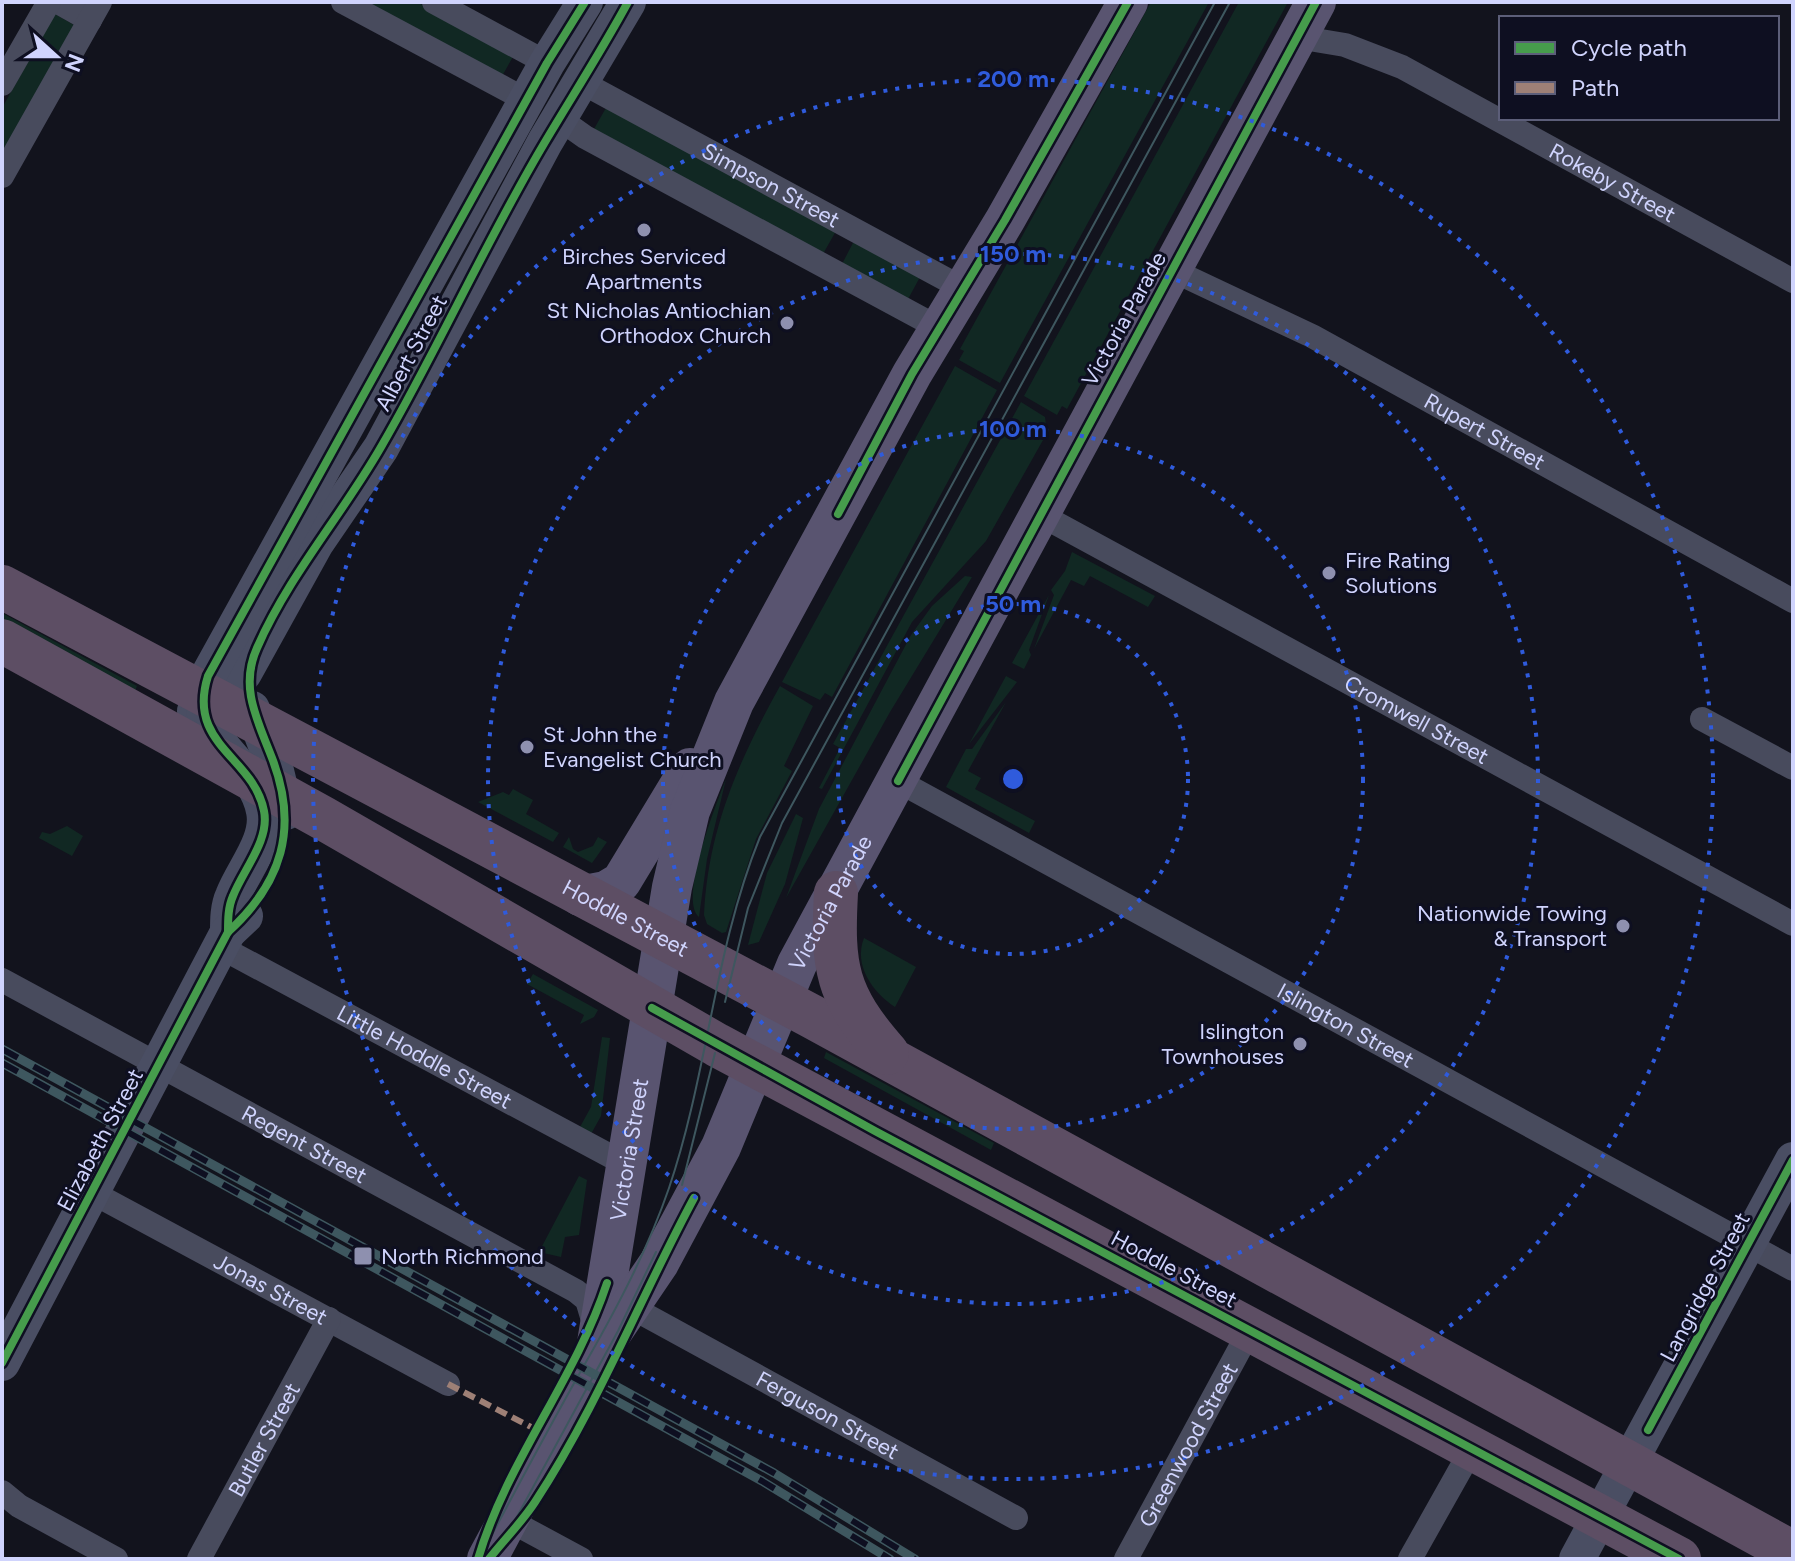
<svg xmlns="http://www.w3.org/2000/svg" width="1795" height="1561" font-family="Figtree,sans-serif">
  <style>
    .green { fill: #112823 }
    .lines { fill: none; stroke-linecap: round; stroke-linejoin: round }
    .street { stroke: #484b5d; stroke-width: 24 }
    .secondary { stroke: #4a4e63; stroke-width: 36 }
    .primary { stroke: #595470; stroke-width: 40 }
    .highway { stroke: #5d4e64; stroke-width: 44 }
    .tram { stroke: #3e575f; stroke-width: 2 }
    .rail-casing { stroke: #3e575f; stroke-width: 9 }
    .rail { stroke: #0e0f21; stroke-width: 6; stroke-dasharray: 18; stroke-linecap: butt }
    .quiet { stroke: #9e8076; stroke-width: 6; stroke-dasharray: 12 6; stroke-linecap: butt }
    .cycleway-casing { stroke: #0e0f21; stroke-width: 13 }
    .cycleway { stroke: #469c4c; stroke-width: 8 }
    .ring { fill: none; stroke: #2f5bdc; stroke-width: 4; stroke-dasharray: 4 8 }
    .poi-dot { fill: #8e90af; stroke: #0e0f21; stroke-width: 3 }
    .labels { text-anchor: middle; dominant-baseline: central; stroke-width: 6; stroke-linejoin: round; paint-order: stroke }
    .street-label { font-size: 22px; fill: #d0d4fd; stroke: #0e0f21 }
    .poi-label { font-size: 22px; fill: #d0d4fd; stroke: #0e0f21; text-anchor: end }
    .centre { fill: #2f5bdc; stroke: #0e0f21; stroke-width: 4 }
    .ring-label { font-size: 24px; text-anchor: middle; font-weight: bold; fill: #2f5bdc; stroke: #0e0f21; stroke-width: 6; stroke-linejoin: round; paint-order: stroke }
  </style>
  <rect width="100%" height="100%" fill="#12131d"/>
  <g class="green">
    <polygon points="364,2 417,2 514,55 501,78"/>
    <polygon points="1151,2 1209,2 1000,383 959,360 964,351 960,349"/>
    <polygon points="1239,2 1288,2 1067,409 1062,406 1057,415 1024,396"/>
    <polygon points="55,14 74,25 2,154 2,108"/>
    <polygon points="607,106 836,231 823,254 594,129"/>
    <polygon points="854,241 920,277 907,301 842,264"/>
    <polygon points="955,366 997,390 832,697 825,693 820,700 782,682"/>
    <polygon points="1021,402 1045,417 1047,433 986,541 912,622 822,789 819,788 840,748 833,744"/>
    <polygon points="1072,552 1155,596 1148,607 1090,576 1084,586 1071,580 1034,649 1054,595 1051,590 1065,571"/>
    <polygon points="965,576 972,577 890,712 786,898 819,809 911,635 932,606"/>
    <polygon points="1049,595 1029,650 1031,655 1024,669 1012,663"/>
    <polygon points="2,613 137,686 135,691 2,623"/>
    <polygon points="1006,676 1017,682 969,744"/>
    <path d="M 780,686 L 813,706 L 784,766 L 792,771 L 756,839 L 726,932 L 722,933 L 707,924 L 704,915 C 708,829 739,760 780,686 Z"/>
    <polygon points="1006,702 968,771 981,778 975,789 1035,821 1029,833 946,787 966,749 972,749"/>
    <path d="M 726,779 L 707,859 L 699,917 C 678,899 717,802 726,779 Z"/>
    <polygon points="513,789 533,800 526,814 559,833 553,842 478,802 503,792 509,795"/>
    <polygon points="796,814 803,818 785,884 759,942 748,945 767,873"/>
    <polygon points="67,826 83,836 72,856 39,838 42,832 50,834"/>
    <polygon points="569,837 573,849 578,852 593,846 598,837 607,842 592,863 563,847"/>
    <path d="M 864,938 L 916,967 L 895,1007 C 873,993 853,965 864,938 Z"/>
    <polygon points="533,974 598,1010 594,1017 580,1024 584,1015 527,984"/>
    <polygon points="602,1037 610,1038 601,1116 591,1134 580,1127 591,1107"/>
    <polygon points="826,1052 994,1143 991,1150 824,1058"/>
    <polygon points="579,1176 587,1180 579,1235 565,1237 561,1257 539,1252"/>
  </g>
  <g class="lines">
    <g class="street">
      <polyline points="58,2 90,20"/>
      <polyline points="343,2 526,100"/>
      <polyline points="434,2 547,63"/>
      <path id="s1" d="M 1297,37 L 1345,45 L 1402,67 L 1793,281"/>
      <path id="s2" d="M 581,82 L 962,288"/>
      <polyline points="2,84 49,2"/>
      <polyline points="561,120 585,137 939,328"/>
      <polyline points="2,176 100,2"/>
      <path id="s3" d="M 1172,270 L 1312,336 L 1793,601"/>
      <path id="s4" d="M 1039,514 L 1793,924"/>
      <polyline points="1702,719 1793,768"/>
      <path id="s5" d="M 898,781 L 1793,1269"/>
      <path id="s6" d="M 220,947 L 629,1166"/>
      <path id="s7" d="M 2,980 L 576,1291 L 587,1300 L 593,1320"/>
      <path id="s8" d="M 93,1193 L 448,1384"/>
      <path id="s9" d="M 640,1312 L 1016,1518"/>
      <polyline points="2,1492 19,1506 116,1559"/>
      <polyline points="516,1524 581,1559"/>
      <path id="s10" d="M 199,1559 L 329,1319"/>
      <path id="s11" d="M 1126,1559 L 1250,1330"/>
      <polyline points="1410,1559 1473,1447"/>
    </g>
    <g class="secondary">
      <polyline points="252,709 276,771 286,812"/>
      <polyline points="195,711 225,697 244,673 316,543 381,448 545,142 628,2"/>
      <path d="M 228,932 C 228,920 228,907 233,896 C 243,870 270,840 264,811 C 254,757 186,745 208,676 L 547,63 L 585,2"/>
      <polyline points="2,1363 228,932 245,916"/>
      <polyline points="1577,1559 1793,1160"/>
    </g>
    <g class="primary">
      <polyline points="580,896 606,891 621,882 690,768"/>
      <path id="s12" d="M 597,1343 L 672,887 L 690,811 L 734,702 L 912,374 L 1005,220 L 1128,2"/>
      <path id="s13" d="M 487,1559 L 594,1359 L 659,1263 L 721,1147 L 797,964 L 1316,2"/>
    </g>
    <g class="highway">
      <path id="s14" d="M 2,587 L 811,1016 L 1793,1553"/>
      <polyline points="2,641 323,818 717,1045 1679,1559"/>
      <path d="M 836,893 C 832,967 836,995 887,1053"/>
    </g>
    <g class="tram">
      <polyline points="725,1002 748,908 782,823 1230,2"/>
      <polyline points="682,1185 715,1053"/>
      <path d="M 479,1559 C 514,1493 549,1427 586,1362 C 618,1306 648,1249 669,1188 C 708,1073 714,950 760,837 L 1215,2"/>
      <polyline points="494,1559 618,1331 656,1252"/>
    </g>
    <defs>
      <g id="rail">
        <polyline points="2,1049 774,1473 915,1559"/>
        <polyline points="2,1063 762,1481 890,1559"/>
      </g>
    </defs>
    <use href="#rail" class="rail-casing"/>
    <use href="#rail" class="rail"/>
    <polyline class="quiet" points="448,1384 535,1429"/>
    <defs>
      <g id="cycleway">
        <polyline points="838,514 912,374 1005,220 1128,2"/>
        <polyline points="898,781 1316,2"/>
        <path d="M 228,932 C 228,920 228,907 233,896 C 243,870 270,840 264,811 C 254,757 186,745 208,676 L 547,63 L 585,2"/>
        <polyline points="652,1008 875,1131 1679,1559"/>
        <path d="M 2,1363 L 228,932 C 282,883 299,828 272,758 C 258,721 239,688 257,648 C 289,575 342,515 381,447 C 439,347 486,241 545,142 C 573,95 602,50 628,2"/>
        <polyline points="1648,1430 1793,1160"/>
        <path d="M 478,1559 C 507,1461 575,1380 607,1283"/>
        <path d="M 489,1559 C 504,1540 522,1522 535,1502 C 598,1406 640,1298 694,1198"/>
      </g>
    </defs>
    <use href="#cycleway" class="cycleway-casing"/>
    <use href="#cycleway" class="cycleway"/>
  </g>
  <g class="ring">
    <circle cx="1013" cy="779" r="175"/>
    <circle cx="1013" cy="779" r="350"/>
    <circle cx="1013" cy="779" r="525"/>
    <circle cx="1013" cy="779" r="700"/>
  </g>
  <g class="poi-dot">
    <circle cx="644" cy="230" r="8"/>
    <circle cx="787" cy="323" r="8"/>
    <circle cx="1329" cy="573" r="8"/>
    <circle cx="527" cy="747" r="8"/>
    <circle cx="1623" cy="926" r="8"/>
    <circle cx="1300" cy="1044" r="8"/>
    <rect x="353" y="1246" width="20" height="20" rx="4"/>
  </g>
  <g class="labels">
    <g class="street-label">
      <text stroke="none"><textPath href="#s1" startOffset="350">Rokeby Street</textPath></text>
      <text stroke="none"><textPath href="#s2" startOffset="216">Simpson Street</textPath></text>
      <text transform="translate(1124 319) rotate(-61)">Victoria Parade</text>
      <text transform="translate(411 353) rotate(-62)">Albert Street</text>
      <text stroke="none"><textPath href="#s3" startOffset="352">Rupert Street</textPath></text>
      <text stroke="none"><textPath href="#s4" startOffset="430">Cromwell Street</textPath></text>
      <text stroke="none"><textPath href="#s13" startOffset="742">Victoria Parade</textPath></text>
      <text stroke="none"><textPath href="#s14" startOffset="706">Hoddle Street</textPath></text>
      <text stroke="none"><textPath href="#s5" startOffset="510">Islington Street</textPath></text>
      <text stroke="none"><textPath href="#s6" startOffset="232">Little Hoddle Street</textPath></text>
      <text transform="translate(100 1140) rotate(-62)">Elizabeth Street</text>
      <text stroke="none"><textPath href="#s7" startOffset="344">Regent Street</textPath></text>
      <text stroke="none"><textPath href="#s12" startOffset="196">Victoria Street</textPath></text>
      <text transform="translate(1174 1269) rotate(28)">Hoddle Street</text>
      <text transform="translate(1705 1287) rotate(-62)">Langridge Street</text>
      <text stroke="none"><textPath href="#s8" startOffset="202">Jonas Street</textPath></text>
      <text stroke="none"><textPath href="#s9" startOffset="214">Ferguson Street</textPath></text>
      <text stroke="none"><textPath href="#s10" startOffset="136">Butler Street</textPath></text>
      <text stroke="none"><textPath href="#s11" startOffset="130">Greenwood Street</textPath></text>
    </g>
    <g class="poi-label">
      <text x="644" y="256" text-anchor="middle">Birches Serviced<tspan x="644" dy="25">Apartments</tspan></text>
      <text x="771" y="310">St Nicholas Antiochian<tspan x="771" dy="25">Orthodox Church</tspan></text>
      <text x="1345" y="560" text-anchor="start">Fire Rating<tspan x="1345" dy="25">Solutions</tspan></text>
      <text x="543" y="734" text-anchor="start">St John the<tspan x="543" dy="25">Evangelist Church</tspan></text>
      <text x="1607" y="913">Nationwide Towing<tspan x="1607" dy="25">&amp; Transport</tspan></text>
      <text x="1284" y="1031">Islington<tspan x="1284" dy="25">Townhouses</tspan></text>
      <text x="381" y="1256" text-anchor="start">North Richmond</text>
    </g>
  </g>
  <circle cx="1013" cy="779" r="12" class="centre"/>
  <g class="ring-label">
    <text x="1013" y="87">200 m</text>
    <text x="1013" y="262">150 m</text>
    <text x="1013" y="437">100 m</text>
    <text x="1013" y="612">50 m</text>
  </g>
  <rect width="1795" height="1561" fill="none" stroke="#d0d4fd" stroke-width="8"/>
  <rect x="1499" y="16" width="280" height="104" fill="#0e0f21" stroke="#5c5e79" stroke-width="2"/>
  <rect x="1515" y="42" width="40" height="12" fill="#469c4c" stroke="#5c5e79" stroke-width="2"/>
  <text x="1571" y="56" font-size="24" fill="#d0d4fd">Cycle path</text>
  <rect x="1515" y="82" width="40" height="12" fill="#9e8076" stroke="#5c5e79" stroke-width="2"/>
  <text x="1571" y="96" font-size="24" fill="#d0d4fd">Path</text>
  <g transform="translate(56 56) rotate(111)" stroke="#0e0f21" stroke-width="6" paint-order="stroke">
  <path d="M0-6L14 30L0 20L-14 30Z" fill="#d0d4fd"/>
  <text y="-12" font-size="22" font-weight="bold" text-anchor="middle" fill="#d0d4fd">N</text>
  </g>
</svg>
